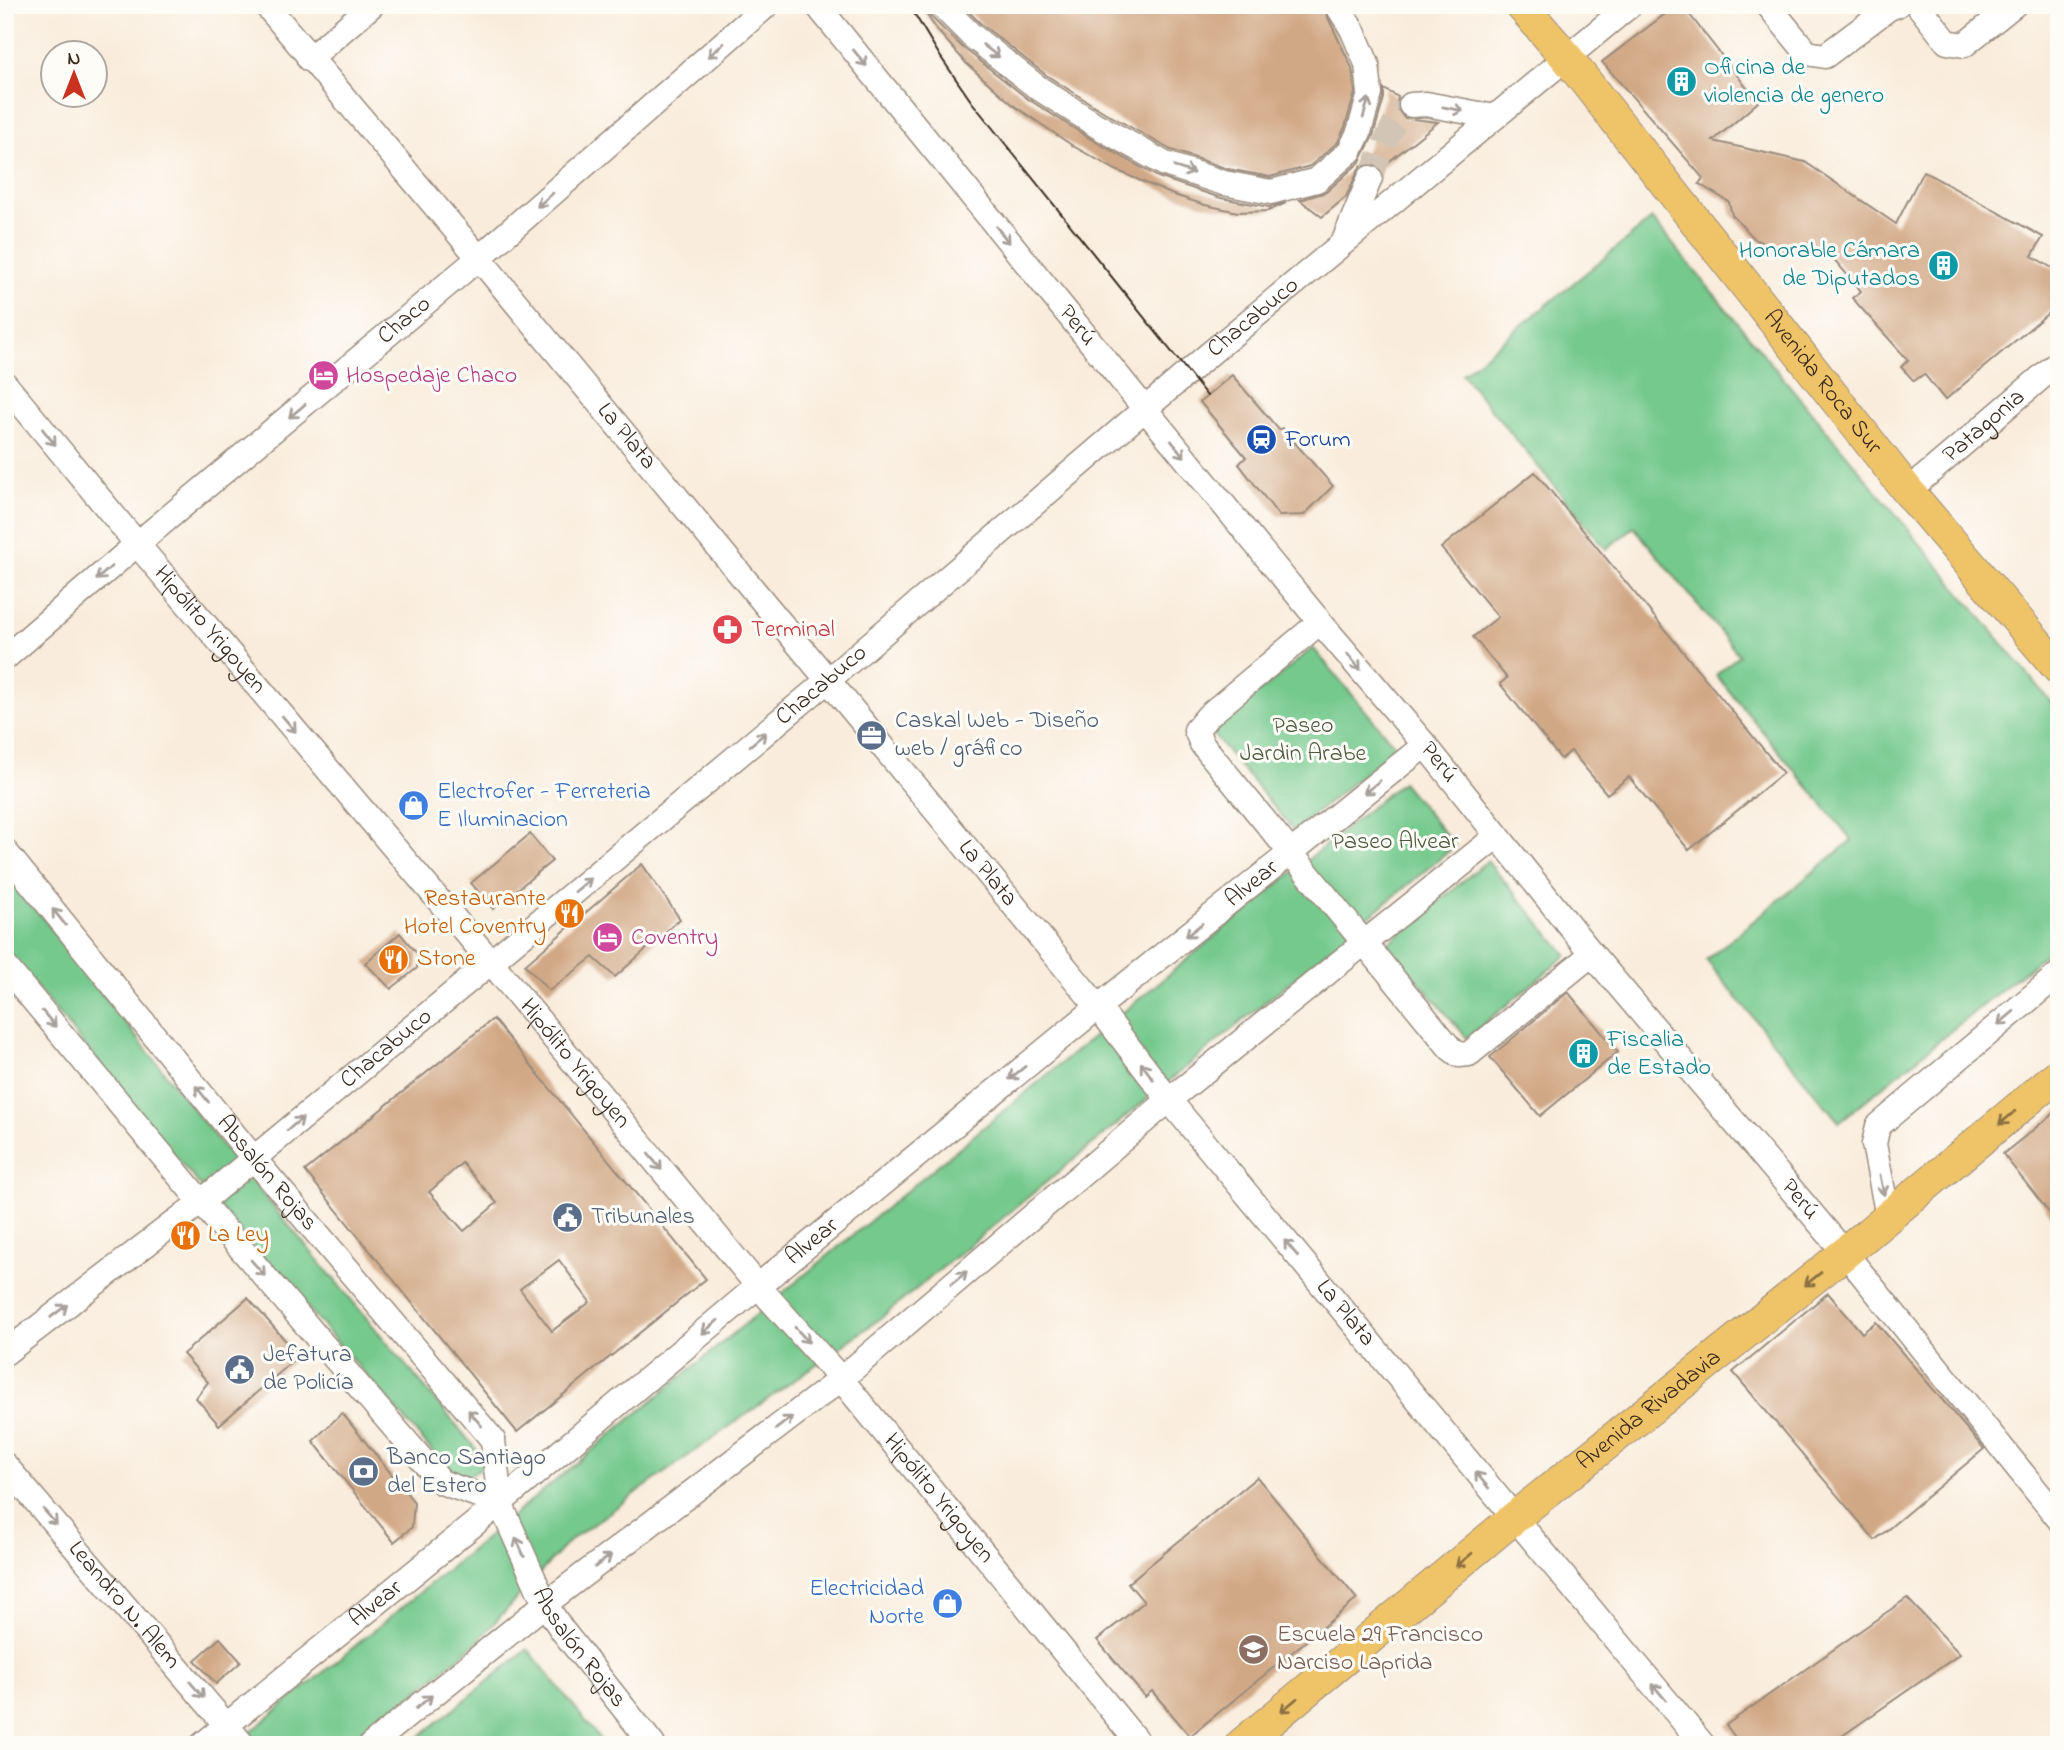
<svg xmlns="http://www.w3.org/2000/svg" width="2064" height="1750" font-family="'Indie Flower',sans-serif">
  <style>
    .green { fill: #74c98d; stroke: #587a56; stroke-width: 2 }
    .building { fill: #d1a885; fill-rule: evenodd }
    .lines { fill: none; stroke-linecap: round; stroke-linejoin: round }
    .minor-tunnel { stroke: #d3c5b6; stroke-width: 24; stroke-dasharray: 24 12; stroke-linecap: butt }
    .minor-casing { stroke: #9a8b7d; stroke-width: 27 }
    .major-casing { stroke: #9a8b7d; stroke-width: 34 }
    .minor { stroke: #fff; stroke-width: 24 }
    .major { stroke: #efc469; stroke-width: 32 }
    .tram { stroke: #3b2a1e; stroke-width: 2 }
    .oneway { stroke: #a79f9a }
    .oneway2 { stroke: #8c6f40 }
    .labels { text-anchor: middle; dominant-baseline: central; stroke-width: 6; stroke-linejoin: round; paint-order: stroke }
    .culture-label { font-size: 24px; fill: #0d838f; stroke: #fdfcf7; text-anchor: start }
    .street-label { font-size: 24px; fill: #3b2a1e; stroke: #fdfcf7 }
    .hotel-label { font-size: 24px; fill: #b23c85; stroke: #fdfcf7; text-anchor: start }
    .transit-label { font-size: 24px; fill: #164399; stroke: #fdfcf7; text-anchor: start }
    .health-label { font-size: 24px; fill: #be3a42; stroke: #fdfcf7; text-anchor: start }
    .service-label { font-size: 24px; fill: #4e5e75; stroke: #fdfcf7; text-anchor: start }
    .park-label { font-size: 24px; fill: #4c5a3f; stroke: #fdfcf7 }
    .shop-label { font-size: 24px; fill: #366cbe; stroke: #fdfcf7; text-anchor: start }
    .food-label { font-size: 24px; fill: #c56008; stroke: #fdfcf7; text-anchor: start }
    .education-label { font-size: 24px; fill: #785e54; stroke: #fdfcf7; text-anchor: start }
  </style>
  <rect width="100%" height="100%" fill="#fdfcf7"/>
  <filter id="ink" filterUnits="userSpaceOnUse"><feTurbulence type="fractalNoise" baseFrequency=".0143" numOctaves="2"/><feDisplacementMap in="SourceGraphic" scale="14" xChannelSelector="R" yChannelSelector="G"/><feConvolveMatrix kernelMatrix="1 2 1 2 8 2 1 2 1" color-interpolation-filters="sRGB"/></filter>
  <filter id="wash" filterUnits="userSpaceOnUse"><feTurbulence type="fractalNoise" baseFrequency=".00686" numOctaves="4" result="noise"/><feDisplacementMap in="SourceGraphic" scale="28" xChannelSelector="R" yChannelSelector="G"/><feGaussianBlur stdDeviation="1.57" result="paint"/><feColorMatrix in="noise" values="0 0 0 0 0 0 0 0 0 0 0 0 0 0 0 0 0 1.4 0 .05"/><feComposite in="paint" operator="in"/></filter>
  <g filter="url(#wash)">
    <rect width="100%" height="100%" fill="#f9ecdc"/>
    <g class="green">
      <polygon points="1652,219 2059,712 2059,943 1839,1122 1706,960 1852,840 1716,675 1739,655 1634,527 1606,549 1462,374"/>
      <polygon points="1313,648 1396,747 1294,831 1211,732"/>
      <polygon points="1402,782 1455,846 881,1318 568,1542 477,1642 352,1745 235,1745"/>
      <polygon points="1487,861 1567,955 1467,1038 1387,944"/>
      <polygon points="5,870 224,1148 488,1463 459,1482 180,1162 5,949"/>
      <polygon points="528,1649 603,1743 601,1745 409,1745"/>
    </g>
    <g id="blocks">
      <g class="building">
        <polygon points="920,5 927,5 930,16 961,46 1028,99 1089,138 1158,177 1221,198 1269,207 1286,203 1268,211 1238,212 1205,205 1171,194 1116,170 1073,146 1013,105 966,63 937,30"/>
        <polygon points="962,5 1322,5 1352,68 1355,93 1345,127 1338,142 1310,166 1270,177 1228,169 1171,150 1104,112 1046,75 981,24"/>
        <polygon points="1677,5 1682,5 1758,102 1713,141 1805,162 1896,224 1923,171 2043,237 2032,256 2059,272 2059,304 1945,400 1924,374 1914,381 1901,367 1908,360 1852,298 1861,291 1833,258 1815,249 1806,252 1782,250 1756,240 1732,215 1729,202 1699,184 1703,178 1602,62"/>
        <polygon points="1384,89 1398,97 1396,107 1404,118 1438,122 1381,168 1369,163 1360,167 1346,197 1322,217 1300,200 1326,192 1360,162 1373,136 1384,98"/>
        <polygon points="1232,375 1279,430 1282,428 1333,486 1304,515 1279,516 1239,464 1246,457 1200,402"/>
        <polygon points="1535,472 1783,773 1689,850 1629,777 1607,794 1571,751 1561,759 1500,684 1507,678 1473,637 1498,617 1441,548"/>
        <polygon points="530,834 552,861 493,909 471,883"/>
        <polygon points="642,864 680,919 615,977 593,957 549,991 525,965"/>
        <polygon points="400,933 418,955 417,968 391,989 365,963"/>
        <polygon points="1568,992 1618,1052 1540,1116 1490,1057"/>
        <path d="M 493,1019 L 706,1279 L 517,1432 L 305,1171 ZM 462,1163 L 497,1203 L 464,1231 L 429,1192 ZM 559,1260 L 590,1302 L 552,1331 L 520,1289 Z"/>
        <polygon points="2059,1109 2059,1225 2003,1154"/>
        <polygon points="1828,1293 1862,1333 1876,1322 1984,1449 1875,1540 1733,1372"/>
        <polygon points="248,1298 299,1356 219,1425 196,1398 208,1382 183,1354"/>
        <polygon points="342,1413 414,1502 412,1527 394,1542 313,1441"/>
        <polygon points="1257,1477 1357,1599 1190,1736 1152,1691 1145,1697 1097,1640 1144,1602 1128,1583"/>
        <polygon points="1907,1598 1960,1654 1829,1745 1741,1745 1726,1725"/>
        <polygon points="220,1638 241,1662 216,1684 195,1660"/>
      </g>
    </g>
  </g>
  <g filter="url(#ink)">
    <use href="#blocks" fill-opacity="0" stroke="#9a8b7d" stroke-width="2"/>
    <g class="lines">
      <path class="minor-tunnel" d="M 1370,178 C 1381,153 1389,123 1411,105"/>
      <defs>
        <g id="minor">
          <path id="s1" d="M 266,5 L 479,258 L 1098,1007 L 1169,1100 L 1703,1745"/>
          <path id="s2" d="M 817,5 L 1145,409 L 1320,622 L 1425,745 L 1592,954 L 1845,1253 L 2059,1519"/>
          <polyline points="941,5 971,35 1037,87 1096,125 1165,164 1224,183 1271,192 1317,180 1350,151 1359,132 1370,94 1367,64 1352,29 1337,5"/>
          <polyline points="1768,5 1807,53 1825,56 1889,8 1897,5"/>
          <polyline points="1918,5 1947,42 1964,45 2014,5"/>
          <polyline points="309,59 372,5"/>
          <polyline points="1411,105 1426,104 1495,117"/>
          <polyline points="1344,241 1370,178"/>
          <path id="s3" d="M 5,384 L 137,544 L 491,962 L 758,1286 L 841,1379 L 1140,1745"/>
          <path id="s4" d="M 1908,491 L 2059,362"/>
          <polyline points="1320,622 1208,716 1196,730 1202,744 1450,1048 1459,1055 1469,1054 1592,954"/>
          <path id="s5" d="M 5,658 L 137,544 L 479,258 L 767,5"/>
          <path id="s6" d="M 5,851 L 254,1159 L 493,1440 L 500,1503 L 545,1604 L 562,1630 L 653,1745"/>
          <polyline points="5,966 201,1202 441,1482 500,1503"/>
          <polyline points="1888,1217 1874,1144 1878,1126 2059,974"/>
          <path id="s7" d="M 5,1353 L 201,1202 L 491,962 L 827,681 L 1207,356 L 1630,5"/>
          <path id="s8" d="M 5,1465 L 243,1745"/>
          <path id="s9" d="M 202,1745 L 500,1503 L 758,1286 L 1098,1007 L 1425,745"/>
          <polyline points="371,1745 545,1604 841,1379 1169,1100 1497,836"/>
        </g>
        <g id="major">
          <path id="s10" d="M 1521,5 L 1567,58 L 1908,491 L 2059,669"/>
          <path id="s11" d="M 1241,1745 L 1514,1518 L 1845,1253 L 2059,1074"/>
        </g>
      </defs>
      <use href="#minor" class="minor-casing"/>
      <use href="#major" class="major-casing"/>
      <use href="#minor" class="minor"/>
      <use href="#major" class="major"/>
      <polyline class="tram" points="909,5 940,56 971,101 1207,396"/>
    </g>
    <defs><path id="oneway-shaft" d="M-6 0H5M1.5-3L5.5 0L1.5 3" fill="none" stroke-width="1.6" stroke-linecap="round" stroke-linejoin="round" transform="scale(1.75)"/></defs>
    <g class="oneway">
      <use href="#oneway-shaft" transform="translate(716 50) rotate(139)"/>
      <use href="#oneway-shaft" transform="translate(991 51) rotate(38)"/>
      <use href="#oneway-shaft" transform="translate(860 58) rotate(51)"/>
      <use href="#oneway-shaft" transform="translate(1366 108) rotate(-74)"/>
      <use href="#oneway-shaft" transform="translate(1453 109) rotate(11)"/>
      <use href="#oneway-shaft" transform="translate(1184 170) rotate(18)"/>
      <use href="#oneway-shaft" transform="translate(545 200) rotate(139)"/>
      <use href="#oneway-shaft" transform="translate(1003 235) rotate(51)"/>
      <use href="#oneway-shaft" transform="translate(297 411) rotate(140)"/>
      <use href="#oneway-shaft" transform="translate(49 437) rotate(51)"/>
      <use href="#oneway-shaft" transform="translate(1178 449) rotate(51)"/>
      <use href="#oneway-shaft" transform="translate(104 573) rotate(139)"/>
      <use href="#oneway-shaft" transform="translate(1354 662) rotate(50)"/>
      <use href="#oneway-shaft" transform="translate(289 724) rotate(50)"/>
      <use href="#oneway-shaft" transform="translate(758 739) rotate(-40)"/>
      <use href="#oneway-shaft" transform="translate(1372 787) rotate(141)"/>
      <use href="#oneway-shaft" transform="translate(583 885) rotate(-40)"/>
      <use href="#oneway-shaft" transform="translate(59 917) rotate(-129)"/>
      <use href="#oneway-shaft" transform="translate(1194 930) rotate(141)"/>
      <use href="#oneway-shaft" transform="translate(2006 1018) rotate(140)"/>
      <use href="#oneway-shaft" transform="translate(49 1019) rotate(50)"/>
      <use href="#oneway-shaft" transform="translate(1147 1071) rotate(-127)"/>
      <use href="#oneway-shaft" transform="translate(1017 1073) rotate(141)"/>
      <use href="#oneway-shaft" transform="translate(202 1094) rotate(-129)"/>
      <use href="#oneway-shaft" transform="translate(295 1124) rotate(-40)"/>
      <use href="#oneway-shaft" transform="translate(655 1162) rotate(50)"/>
      <use href="#oneway-shaft" transform="translate(1882 1185) rotate(79)"/>
      <use href="#oneway-shaft" transform="translate(1291 1248) rotate(-130)"/>
      <use href="#oneway-shaft" transform="translate(258 1268) rotate(49)"/>
      <use href="#oneway-shaft" transform="translate(959 1278) rotate(-40)"/>
      <use href="#oneway-shaft" transform="translate(59 1311) rotate(-37)"/>
      <use href="#oneway-shaft" transform="translate(710 1327) rotate(140)"/>
      <use href="#oneway-shaft" transform="translate(802 1335) rotate(48)"/>
      <use href="#oneway-shaft" transform="translate(475 1418) rotate(-130)"/>
      <use href="#oneway-shaft" transform="translate(784 1423) rotate(-37)"/>
      <use href="#oneway-shaft" transform="translate(1482 1480) rotate(-130)"/>
      <use href="#oneway-shaft" transform="translate(50 1517) rotate(49)"/>
      <use href="#oneway-shaft" transform="translate(520 1547) rotate(-114)"/>
      <use href="#oneway-shaft" transform="translate(603 1561) rotate(-37)"/>
      <use href="#oneway-shaft" transform="translate(197 1690) rotate(49)"/>
      <use href="#oneway-shaft" transform="translate(1659 1692) rotate(-130)"/>
      <use href="#oneway-shaft" transform="translate(424 1702) rotate(-39)"/>
    </g>
    <g class="oneway2">
      <use href="#oneway-shaft" transform="translate(2007 1118) rotate(140)"/>
      <use href="#oneway-shaft" transform="translate(1813 1279) rotate(141)"/>
      <use href="#oneway-shaft" transform="translate(1464 1560) rotate(140)"/>
      <use href="#oneway-shaft" transform="translate(1289 1705) rotate(140)"/>
    </g>
  </g>
  <defs>
    <symbol id="building-disc" viewBox="-11 -11 22 22"><circle r="9.5" fill="#0f9aa8" stroke="#fdfcf7"/><path d="M-4-6H4V6H1V3H-1V6H-4ZM-2.5-4.3h1.7v1.8h-1.7ZM.8-4.3h1.7v1.8H.8ZM-2.5-1h1.7V.8h-1.7ZM.8-1h1.7V.8H.8Z" fill="#fff"/></symbol>
    <symbol id="hotel-disc" viewBox="-11 -11 22 22"><circle r="9.5" fill="#d1479c" stroke="#fdfcf7"/><path d="M-6-4.5h1.5V1H6V5H4.5V3h-9V5H-6ZM-4 0a1.8 1.8 0 1 1 3.6 0ZM.5 0V-2.5h3Q6-2.5 6 0Z" fill="#fff"/></symbol>
    <symbol id="station-disc" viewBox="-11 -11 22 22"><circle r="9.5" fill="#1a4fb4" stroke="#fdfcf7"/><path d="M-3-6H3Q5-6 5-4V2Q5 4 3 4L4.5 6H3L1.5 4h-3L-3 6H-4.5L-3 4Q-5 4-5 2V-4Q-5-6-3-6ZM-3.5-4v3h7v-3ZM-3.5 1v1.5H-2V1ZM2 1v1.5H3.5V1Z" fill="#fff"/></symbol>
    <symbol id="pharmacy-disc" viewBox="-11 -11 22 22"><circle r="9.5" fill="#e0444e" stroke="#fdfcf7"/><path d="M-2-6h4v4h4v4h-4v4h-4v-4h-4v-4h4Z" fill="#fff"/></symbol>
    <symbol id="office-disc" viewBox="-11 -11 22 22"><circle r="9.5" fill="#5c6f8a" stroke="#fdfcf7"/><path d="M-6-3h4V-5.5h4V-3h4V5H-6ZM-1-4.5V-3h2v-1.5ZM-6 0V1H6V0Z" fill="#fff"/></symbol>
    <symbol id="shop-disc" viewBox="-11 -11 22 22"><circle r="9.5" fill="#3f7fe0" stroke="#fdfcf7"/><path d="M-5-2.5h2.3a2.7 3.5 0 0 1 5.4 0H5L5.5 6h-11ZM-1.5-2.5h3a1.5 2.3 0 0 0-3 0Z" fill="#fff"/></symbol>
    <symbol id="restaurant-disc" viewBox="-11 -11 22 22"><circle r="9.5" fill="#e8710a" stroke="#fdfcf7"/><path d="M-5-6h1v4h1v-4h1v4h1v-4h1v5L-1.5 .5V6h-2V.5L-5-1ZM5-6V6H3V1.5H1.5Q1.5-4 5-6Z" fill="#fff"/></symbol>
    <symbol id="civic-disc" viewBox="-11 -11 22 22"><circle r="9.5" fill="#5c6f8a" stroke="#fdfcf7"/><path d="M-.6-6.5H3V-4.5H.6V-3L4-1V1h2V6H-6V1h2V-1L-.6-3ZM-1.2 2.5V6h2.4V2.5Z" fill="#fff"/></symbol>
    <symbol id="bank-disc" viewBox="-11 -11 22 22"><circle r="9.5" fill="#5c6f8a" stroke="#fdfcf7"/><path d="M-6-4H6V4H-6ZM0-2.3a2.3 2.3 0 1 0 0 4.6a2.3 2.3 0 1 0 0-4.6Z" fill="#fff"/></symbol>
    <symbol id="school-disc" viewBox="-11 -11 22 22"><circle r="9.5" fill="#8d6e63" stroke="#fdfcf7"/><path d="M0-5L7-2L0 1L-7-2ZM-4 1L0 2.5L4 1V4Q0 6-4 4Z" fill="#fff"/></symbol>
  </defs>
  <g fill-rule="evenodd">
    <use href="#building-disc" x="1664" y="64" width="35" height="35"/>
    <use href="#building-disc" x="1926" y="248" width="35" height="35"/>
    <use href="#hotel-disc" x="306" y="358" width="35" height="35"/>
    <use href="#station-disc" x="1244" y="422" width="35" height="35"/>
    <use href="#pharmacy-disc" x="710" y="612" width="35" height="35"/>
    <use href="#office-disc" x="854" y="718" width="35" height="35"/>
    <use href="#shop-disc" x="396" y="788" width="35" height="35"/>
    <use href="#restaurant-disc" x="552" y="896" width="35" height="35"/>
    <use href="#hotel-disc" x="590" y="920" width="35" height="35"/>
    <use href="#restaurant-disc" x="376" y="942" width="35" height="35"/>
    <use href="#building-disc" x="1566" y="1036" width="35" height="35"/>
    <use href="#civic-disc" x="550" y="1200" width="35" height="35"/>
    <use href="#restaurant-disc" x="168" y="1218" width="35" height="35"/>
    <use href="#civic-disc" x="222" y="1352" width="35" height="35"/>
    <use href="#bank-disc" x="346" y="1454" width="35" height="35"/>
    <use href="#shop-disc" x="930" y="1586" width="35" height="35"/>
    <use href="#school-disc" x="1236" y="1632" width="35" height="35"/>
  </g>
  <g class="labels">
    <g class="culture-label">
      <text x="1704" y="68">Oficina de<tspan x="1704" dy="28">violencia de genero</tspan></text>
      <text x="1920" y="251" text-anchor="end">Honorable Cámara<tspan x="1920" dy="28">de Diputados</tspan></text>
      <text x="1607" y="1040">Fiscalia<tspan x="1607" dy="28">de Estado</tspan></text>
    </g>
    <g class="street-label">
      <text stroke="none"><textPath href="#s7" startOffset="1622">Chacabuco</textPath></text>
      <text stroke="none"><textPath href="#s5" startOffset="523">Chaco</textPath></text>
      <text stroke="none"><textPath href="#s2" startOffset="413">Perú</textPath></text>
      <text stroke="none"><textPath href="#s10" startOffset="483">Avenida Roca Sur</textPath></text>
      <text stroke="none"><textPath href="#s4" startOffset="100">Patagonia</textPath></text>
      <text stroke="none"><textPath href="#s1" startOffset="562">La Plata</textPath></text>
      <text stroke="none"><textPath href="#s3" startOffset="320">Hipólito Yrigoyen</textPath></text>
      <text stroke="none"><textPath href="#s7" startOffset="1055">Chacabuco</textPath></text>
      <text stroke="none"><textPath href="#s2" startOffset="980">Perú</textPath></text>
      <text stroke="none"><textPath href="#s1" startOffset="1129">La Plata</textPath></text>
      <text stroke="none"><textPath href="#s9" startOffset="1358">Alvear</textPath></text>
      <text stroke="none"><textPath href="#s7" startOffset="488">Chacabuco</textPath></text>
      <text stroke="none"><textPath href="#s3" startOffset="887">Hipólito Yrigoyen</textPath></text>
      <text stroke="none"><textPath href="#s6" startOffset="415">Absalón Rojas</textPath></text>
      <text stroke="none"><textPath href="#s2" startOffset="1547">Perú</textPath></text>
      <text stroke="none"><textPath href="#s9" startOffset="791">Alvear</textPath></text>
      <text stroke="none"><textPath href="#s1" startOffset="1696">La Plata</textPath></text>
      <text stroke="none"><textPath href="#s11" startOffset="528">Avenida Rivadavia</textPath></text>
      <text stroke="none"><textPath href="#s3" startOffset="1454">Hipólito Yrigoyen</textPath></text>
      <text stroke="none"><textPath href="#s9" startOffset="224">Alvear</textPath></text>
      <text stroke="none"><textPath href="#s8" startOffset="184">Leandro N. Alem</textPath></text>
      <text stroke="none"><textPath href="#s6" startOffset="994">Absalón Rojas</textPath></text>
    </g>
    <g class="hotel-label">
      <text x="346" y="376">Hospedaje Chaco</text>
      <text x="631" y="938">Coventry</text>
    </g>
    <g class="transit-label">
      <text x="1285" y="440">Forum</text>
    </g>
    <g class="health-label">
      <text x="751" y="630">Terminal</text>
    </g>
    <g class="service-label">
      <text x="895" y="721">Caskal Web - Diseño<tspan x="895" dy="28">web / gráfico</tspan></text>
      <text x="591" y="1217">Tribunales</text>
      <text x="263" y="1355">Jefatura<tspan x="263" dy="28">de Policía</tspan></text>
      <text x="387" y="1458">Banco Santiago<tspan x="387" dy="28">del Estero</tspan></text>
    </g>
    <g class="park-label">
      <text x="1303" y="726">Paseo<tspan x="1303" dy="28">Jardin Arabe</tspan></text>
      <text x="1395" y="842">Paseo Alvear</text>
    </g>
    <g class="shop-label">
      <text x="437" y="792">Electrofer - Ferreteria<tspan x="437" dy="28">E Iluminacion</tspan></text>
      <text x="924" y="1589" text-anchor="end">Electricidad<tspan x="924" dy="28">Norte</tspan></text>
    </g>
    <g class="food-label">
      <text x="546" y="899" text-anchor="end">Restaurante<tspan x="546" dy="28">Hotel Coventry</tspan></text>
      <text x="417" y="959">Stone</text>
      <text x="208" y="1235">La Ley</text>
    </g>
    <g class="education-label">
      <text x="1277" y="1635">Escuela 29 Francisco<tspan x="1277" dy="28">Narciso Laprida</tspan></text>
    </g>
  </g>
  <rect width="2064" height="1750" fill="none" stroke="#fdfcf7" stroke-width="28"/>
  <g transform="translate(74 74)"><circle r="33" fill="#fdfcf7" stroke="#afa8a0" stroke-width="2"/>
  <path d="M0-5L12 26L0 18L-12 26Z" fill="#c8321e"/>
  <text y="-10" font-size="19" font-weight="bold" text-anchor="middle" fill="#3b2a1e">N</text>
  </g>
</svg>
